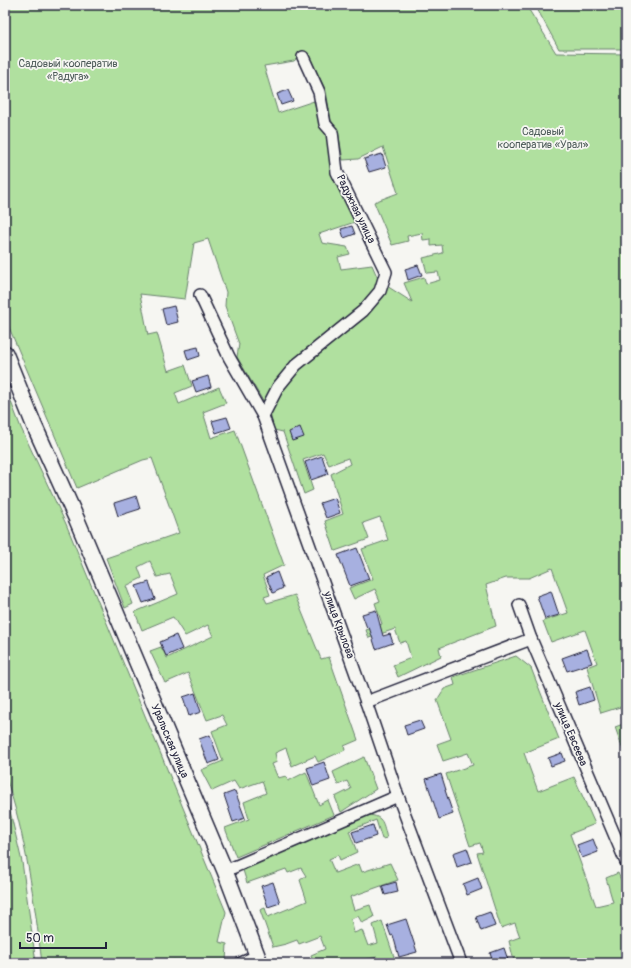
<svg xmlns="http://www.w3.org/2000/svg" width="631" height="968" font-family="Pangolin,sans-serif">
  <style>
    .green { fill: #b0e09f; stroke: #69816d; fill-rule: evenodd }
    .building { fill: #a7b0e0; stroke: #22223b }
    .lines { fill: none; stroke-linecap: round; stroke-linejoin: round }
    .street-casing { stroke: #22223b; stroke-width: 14 }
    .secondary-casing { stroke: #22223b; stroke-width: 18 }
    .street { stroke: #f6f6f2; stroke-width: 11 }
    .secondary { stroke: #f6f6f2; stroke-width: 15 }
    .labels { text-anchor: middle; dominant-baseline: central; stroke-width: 3.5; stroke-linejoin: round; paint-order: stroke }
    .park-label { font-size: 11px; fill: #4d5b59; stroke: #f6f6f2 }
    .street-label { font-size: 11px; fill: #22223b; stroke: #f6f6f2 }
  </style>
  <rect width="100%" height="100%" fill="#f6f6f2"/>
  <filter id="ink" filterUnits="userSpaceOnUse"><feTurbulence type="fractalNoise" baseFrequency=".025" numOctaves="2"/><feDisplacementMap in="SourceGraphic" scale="8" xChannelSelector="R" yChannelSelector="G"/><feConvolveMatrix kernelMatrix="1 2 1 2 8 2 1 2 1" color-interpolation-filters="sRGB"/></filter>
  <g filter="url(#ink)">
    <g class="green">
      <path d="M 5,5 L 529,5 L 529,10 L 556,53 L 626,54 L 626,749 L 623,750 L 615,727 L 626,723 L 620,707 L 601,713 L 587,667 L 597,663 L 585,630 L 551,642 L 543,621 L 568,613 L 552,568 L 529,578 L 506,578 L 486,585 L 496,626 L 439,648 L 441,656 L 398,677 L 393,665 L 411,658 L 406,641 L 400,643 L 395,629 L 369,638 L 366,630 L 382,624 L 375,603 L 380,601 L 375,589 L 354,599 L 349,588 L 373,579 L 362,549 L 388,540 L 380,517 L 363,523 L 369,539 L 335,551 L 325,521 L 343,514 L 331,474 L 350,464 L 348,458 L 329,465 L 323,453 L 303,460 L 313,490 L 304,494 L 283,432 L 274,430 L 270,413 L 237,357 L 239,344 L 225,306 L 226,292 L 208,239 L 194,243 L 185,299 L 140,294 L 148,335 L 157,333 L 168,371 L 185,365 L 192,386 L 175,393 L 179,404 L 219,387 L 226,403 L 203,412 L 211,438 L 235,430 L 284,565 L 263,575 L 270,595 L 264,597 L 267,603 L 295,595 L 321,659 L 329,657 L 358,740 L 344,746 L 345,750 L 318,762 L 315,756 L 292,766 L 286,748 L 275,753 L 277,762 L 272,764 L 278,778 L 286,776 L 288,781 L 306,772 L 319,805 L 328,800 L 334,815 L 236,857 L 225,828 L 249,819 L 244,802 L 266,793 L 262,781 L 239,789 L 234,781 L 212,791 L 201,770 L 223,761 L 212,731 L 227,725 L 222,715 L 207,720 L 188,673 L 165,683 L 150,651 L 161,647 L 167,658 L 213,636 L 208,625 L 185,636 L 173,617 L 142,630 L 135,612 L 178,594 L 170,574 L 157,577 L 150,561 L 138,567 L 142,578 L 126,586 L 133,604 L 125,608 L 106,558 L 179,533 L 152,458 L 143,460 L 77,488 L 5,318 ZM 303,53 L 310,58 L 326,91 L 331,120 L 338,131 L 343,160 L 358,159 L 383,147 L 398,193 L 374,202 L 392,245 L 408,241 L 407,236 L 422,233 L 423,240 L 431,239 L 431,246 L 442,245 L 443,253 L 423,258 L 427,273 L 438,272 L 440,280 L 426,284 L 424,277 L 404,283 L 412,302 L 379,281 L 372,265 L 341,269 L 338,257 L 350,254 L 347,247 L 322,243 L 319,234 L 355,222 L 328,135 L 319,122 L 314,101 L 278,113 L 264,66 L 294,61 Z"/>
      <polygon points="535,5 626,5 626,49 559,49"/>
      <path d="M 5,386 L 21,428 L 66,524 L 226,912 L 219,942 L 227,944 L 226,962 L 224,963 L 176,963 L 175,960 L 156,963 L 42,963 C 34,900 26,835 5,775 Z"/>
      <polygon points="516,656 531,668 559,739 524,753 538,791 574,777 595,824 570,834 596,906 613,902 606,878 618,873 626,891 626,963 523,963 522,960 514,961 509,941 520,937 515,923 501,928 477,853 483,852 480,843 470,846 446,774 473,765 468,753 443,761 437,744 451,739 437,700 444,689 455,685 453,677"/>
      <polygon points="364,757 376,789 341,812 335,797 351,789 347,781 338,785 333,772"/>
      <polygon points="5,790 22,862 36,963 5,963"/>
      <path d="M 368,815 C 384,816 383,824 387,838 L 382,839 L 376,820 L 349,831 L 357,852 L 340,860 L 338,855 L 329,859 L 335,873 L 359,864 L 362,872 L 390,863 L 398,880 L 350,897 L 354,910 L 370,905 L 374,917 L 362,923 L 358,916 L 351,919 L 354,933 L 362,930 L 368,946 L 378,943 L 373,925 L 382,921 L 396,963 L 378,963 L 377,957 L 364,960 L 361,963 L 314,963 L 311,955 L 325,949 L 320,936 L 299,944 L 297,940 L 286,944 L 273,947 L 260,910 L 265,908 L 268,917 L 307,901 L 300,880 L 306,876 L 301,868 L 288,873 L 286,869 L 247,883 L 242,867 Z"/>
    </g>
    <g class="building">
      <polygon points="288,90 293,101 281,105 277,94"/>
      <polygon points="382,154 386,167 369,172 364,159"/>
      <polygon points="352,226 355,234 344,238 341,229"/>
      <polygon points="418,265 422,275 408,280 405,269"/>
      <polygon points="174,306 178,322 166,325 162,309"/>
      <polygon points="198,347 200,356 188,360 185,350"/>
      <polygon points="208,376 211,387 196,392 192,381"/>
      <polygon points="227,417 231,428 216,433 212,421"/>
      <polygon points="300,427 304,437 292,441 289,432"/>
      <polygon points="322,456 328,474 311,480 305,462"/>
      <polygon points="136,496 140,509 118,516 114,503"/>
      <polygon points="335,498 340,513 326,518 320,503"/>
      <polygon points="357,548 369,579 350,586 338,555"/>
      <polygon points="277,572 283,588 273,593 266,577"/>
      <polygon points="149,582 155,599 143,603 136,586"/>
      <polygon points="551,591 559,615 545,619 537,596"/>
      <polygon points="376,610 383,636 390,634 393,643 376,649 369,627 367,628 362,614"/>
      <polygon points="176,635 182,649 166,656 160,642"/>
      <polygon points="587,649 592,663 567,671 562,658"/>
      <polygon points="590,687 594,700 579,705 575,692"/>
      <polygon points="195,693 201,712 189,716 183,697"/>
      <polygon points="420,720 424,729 407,735 404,725"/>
      <polygon points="210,735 219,760 208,764 199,739"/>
      <polygon points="562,753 565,761 551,766 548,758"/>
      <polygon points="324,762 330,780 313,786 307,768"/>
      <polygon points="441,774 446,790 445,790 453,814 439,819 426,779"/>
      <polygon points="235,791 245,818 233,822 224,795"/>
      <polygon points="373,825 376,836 356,843 352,832"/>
      <polygon points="593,839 598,852 582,858 577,845"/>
      <polygon points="467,848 472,862 457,867 453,853"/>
      <polygon points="478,878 482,889 467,895 463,884"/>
      <polygon points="273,882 280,903 268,907 261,886"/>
      <polygon points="396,882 398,892 385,895 382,886"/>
      <polygon points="490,912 495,926 481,931 476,917"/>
      <polygon points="406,919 417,952 399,957 393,935 391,936 387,925"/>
      <polygon points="504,948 509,963 493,963 490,953"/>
    </g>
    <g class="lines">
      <defs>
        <g id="street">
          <polyline points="200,295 229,357 263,416 366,702 398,796 461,963"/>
          <polyline points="263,416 278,387 296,365 363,311 380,291 386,272 337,172 332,132 325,124 319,92 303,57"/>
          <polyline points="519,605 531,639 626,862"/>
          <polyline points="366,702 531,639"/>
          <polyline points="225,871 398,796"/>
          <polyline points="241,963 257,956"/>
        </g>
        <polyline id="secondary" points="5,353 34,425 77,520 225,871 260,963"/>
      </defs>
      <use href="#street" class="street-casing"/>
      <use href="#secondary" class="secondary-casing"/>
      <use href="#street" class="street"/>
      <use href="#secondary" class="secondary"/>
    </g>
  </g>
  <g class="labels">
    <g class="park-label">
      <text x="68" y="63">Садовый кооператив<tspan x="68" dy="13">«Радуга»</tspan></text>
      <text x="543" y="131">Садовый<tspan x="543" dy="13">кооператив «Урал»</tspan></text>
    </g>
    <g class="street-label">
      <text transform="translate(356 209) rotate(64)">Радужная улица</text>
      <text transform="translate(339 625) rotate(70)">улица Крылова</text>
      <text transform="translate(571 734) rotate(67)">улица Евсеева</text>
      <text transform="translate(170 741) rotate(67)">Уральская улица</text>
    </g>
  </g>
  <rect width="631" height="968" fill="none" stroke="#f6f6f2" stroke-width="20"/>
  <rect x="10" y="10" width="611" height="948" fill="none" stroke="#22223b" stroke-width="1.5" filter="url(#ink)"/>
  <path d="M20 942v6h86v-6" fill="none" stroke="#22223b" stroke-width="2"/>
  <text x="26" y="942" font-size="12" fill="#22223b" stroke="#f6f6f2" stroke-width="3" paint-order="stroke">50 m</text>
</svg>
